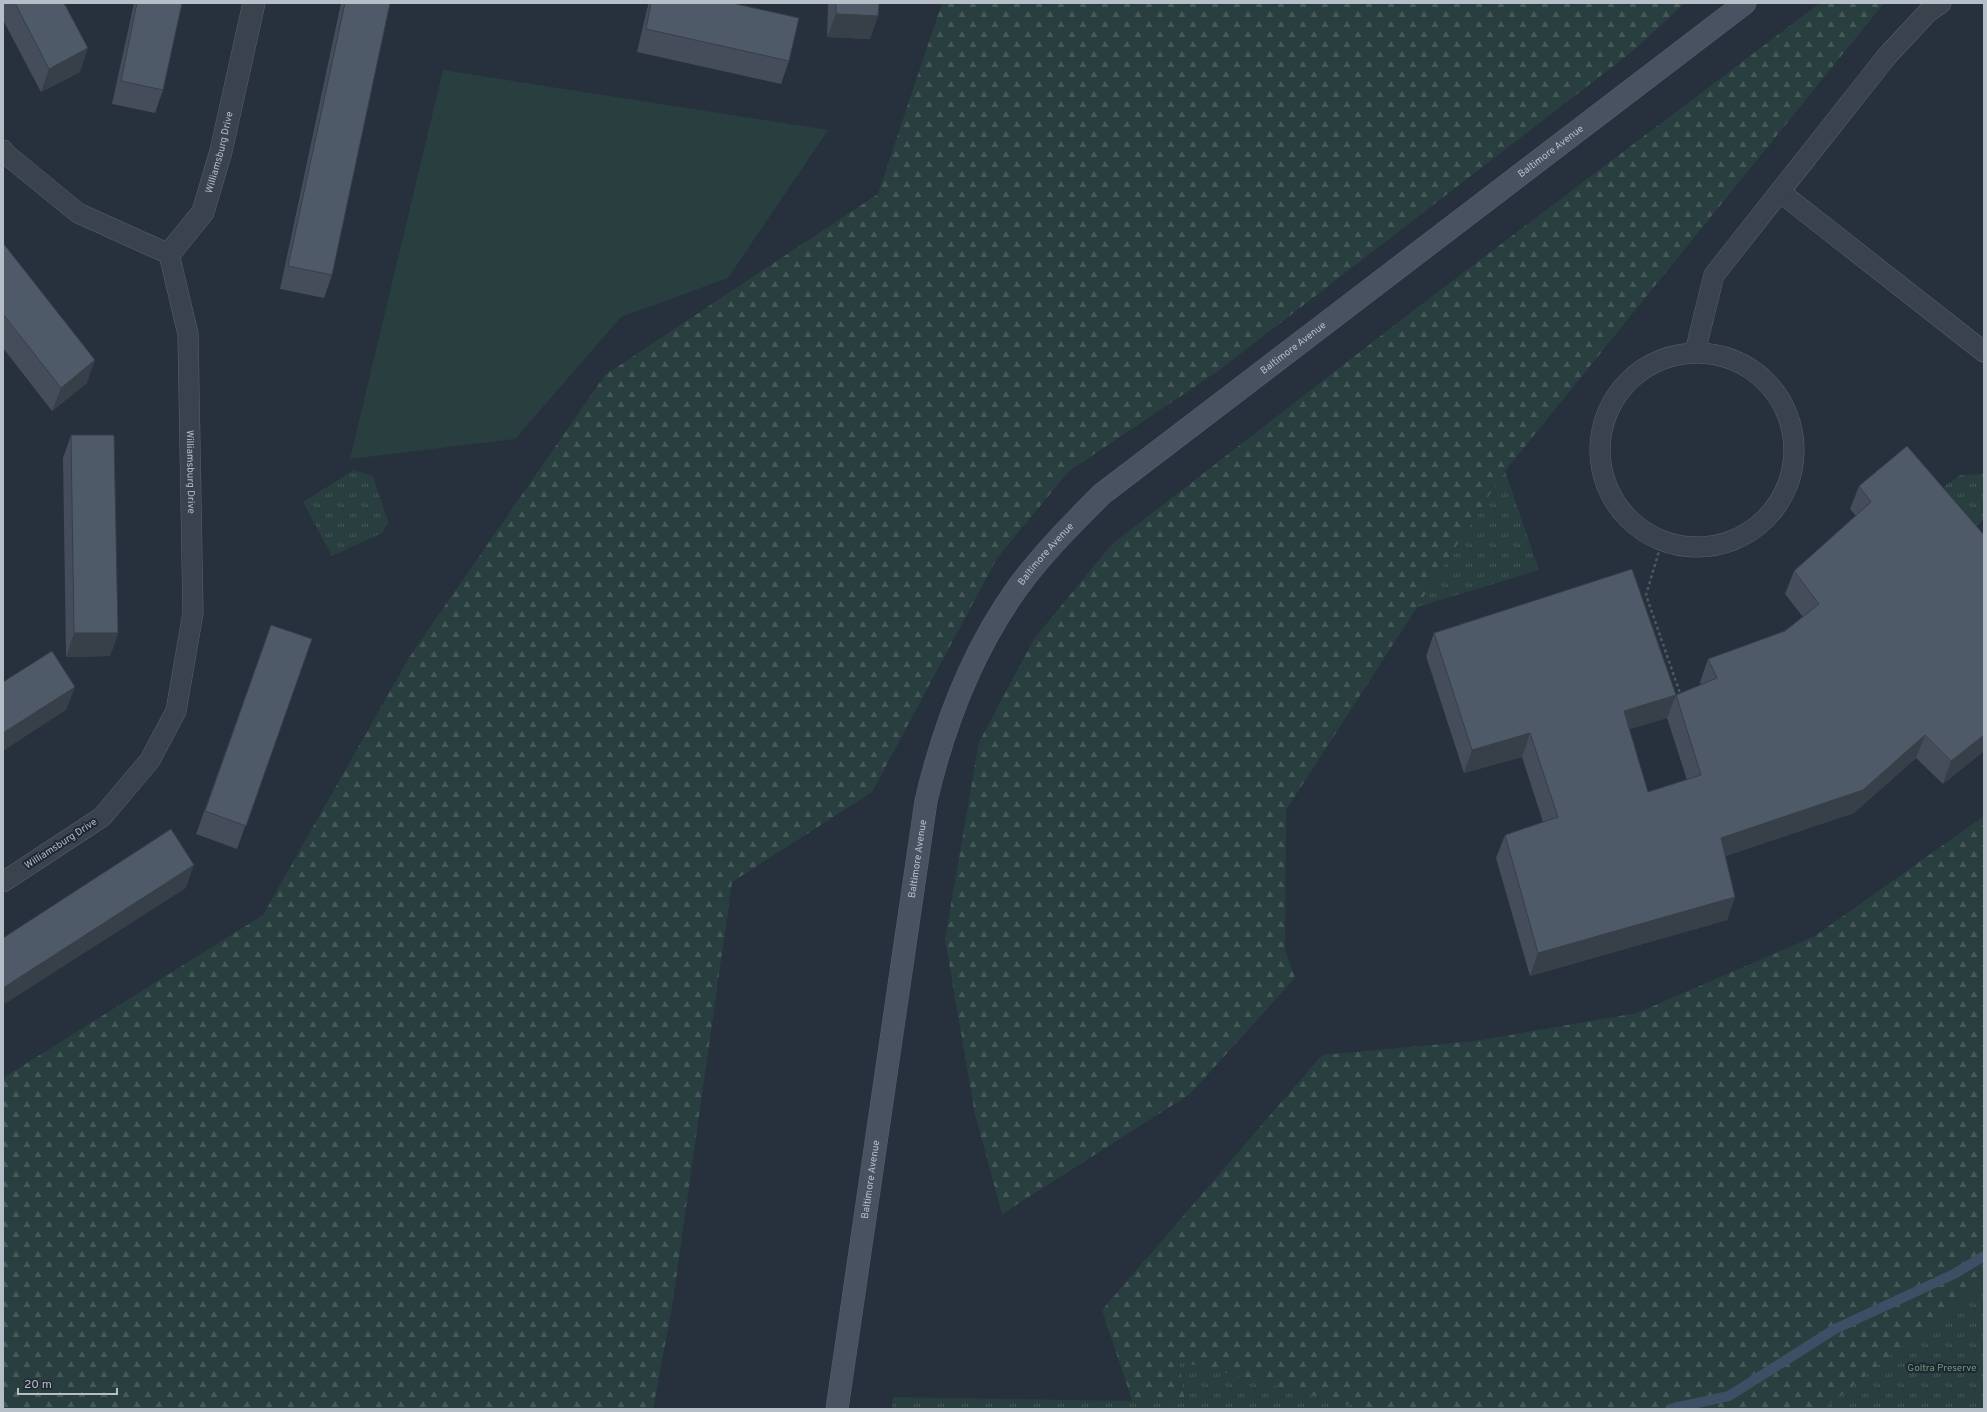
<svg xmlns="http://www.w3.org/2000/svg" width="1987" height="1412" font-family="Overpass,sans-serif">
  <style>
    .grass { fill: #293f3f }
    .forest { fill: url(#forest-firs) }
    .park { fill: url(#park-tufts) }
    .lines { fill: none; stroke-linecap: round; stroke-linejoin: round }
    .stream { stroke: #3d4f65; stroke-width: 10 }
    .lane-casing { stroke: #58616b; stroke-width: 21 }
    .street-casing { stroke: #58616b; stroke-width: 23 }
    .secondary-casing { stroke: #58616b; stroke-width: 23 }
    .path { stroke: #485b5d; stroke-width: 2.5; stroke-dasharray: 3 3; stroke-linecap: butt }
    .lane { stroke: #3a434d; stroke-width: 20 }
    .street { stroke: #3a434d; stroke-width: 22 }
    .secondary { stroke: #485260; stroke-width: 22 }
    .wall { fill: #444d59; fill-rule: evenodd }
    .shaded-wall { fill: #373f49 }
    .building { fill: #4f5a68; stroke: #373f49; fill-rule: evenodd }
    .labels { text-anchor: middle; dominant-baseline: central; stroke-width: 4; stroke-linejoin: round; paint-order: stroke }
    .street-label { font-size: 10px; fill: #b6bec8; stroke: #1f2833 }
    .park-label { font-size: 10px; fill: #6f9877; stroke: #1f2833 }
  </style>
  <defs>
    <pattern id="forest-firs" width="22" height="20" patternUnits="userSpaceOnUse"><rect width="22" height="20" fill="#293f3f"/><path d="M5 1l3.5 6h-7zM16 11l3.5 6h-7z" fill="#465959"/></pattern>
    <pattern id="park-tufts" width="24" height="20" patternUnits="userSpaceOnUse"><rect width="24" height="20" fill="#293f3f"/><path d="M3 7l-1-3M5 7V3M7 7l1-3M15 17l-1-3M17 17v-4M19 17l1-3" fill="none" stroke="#465959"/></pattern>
  </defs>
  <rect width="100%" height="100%" fill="#26313d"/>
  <polygon class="grass" points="443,70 828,130 728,278 621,317 515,439 350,459"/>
  <g class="forest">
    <polygon points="942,3 1685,3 1634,50 1218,371 1069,471 997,558 872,792 732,882 672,1307 653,1409 3,1409 3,1078 263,915 410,656 605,375 878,194"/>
    <polygon points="1820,3 1884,3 1505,471 1286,810 1285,950 1295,978 1190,1094 1002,1214 975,1114 945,939 979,742 1034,639 1111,545 1414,310"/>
    <polygon points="1984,816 1984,1409 1135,1409 1102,1310 1322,1055 1475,1041 1637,1013 1815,936"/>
  </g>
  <g class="park">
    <polygon points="354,470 373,476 388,522 382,533 332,556 303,502"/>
    <polygon points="1505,471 1539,570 1417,607"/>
    <polygon points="1984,474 1984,519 1961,541 1926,500 1960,475"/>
    <polygon points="1984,1283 1984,1409 1823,1409"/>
    <polygon points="1179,1361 1367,1409 892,1409 893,1397 1185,1402"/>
  </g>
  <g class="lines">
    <polyline class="stream" points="1670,1409 1729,1396 1835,1329 1954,1274 1984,1256"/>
    <defs>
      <g id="lane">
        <path id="s1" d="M 3,150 L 6,154 L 78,213 L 169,254 L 188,334 L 193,613 L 176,711 L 150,760 L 102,817 L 3,882"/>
        <polyline points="1780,192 1984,352"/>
        <polyline points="1695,352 1714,275 1887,56 1928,12 1941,3"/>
        <circle cx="1697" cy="450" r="97"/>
      </g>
      <g id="street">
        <path id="s2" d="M 169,254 L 203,212 L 221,151 L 254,3"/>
      </g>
      <g id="secondary">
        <path id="s3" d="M 837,1409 L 926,801 C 944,724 972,651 1018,587 C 1043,553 1072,524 1102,494 L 1745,3"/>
      </g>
    </defs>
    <use href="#lane" class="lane-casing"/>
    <use href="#street" class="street-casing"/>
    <use href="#secondary" class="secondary-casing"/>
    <polyline class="path" points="1662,541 1646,595 1681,696"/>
    <use href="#lane" class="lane"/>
    <use href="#street" class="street"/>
    <use href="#secondary" class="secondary"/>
  </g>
  <g class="wall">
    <polygon points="3,3 64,3 80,72 41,92 3,20"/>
    <polygon points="134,3 182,3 163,90 155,113 112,104"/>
    <polygon points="341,3 390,3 332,275 324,298 280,289"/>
    <polygon points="649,3 732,3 789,61 781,84 637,52 647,9"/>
    <polygon points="828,3 879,3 878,16 870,39 827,37"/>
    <polygon points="3,243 87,383 52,411 3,348"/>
    <polygon points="71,435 118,633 110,656 66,657 63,458"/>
    <path d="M 1859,486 L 1984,535 L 1984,751 L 1943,784 L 1916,758 L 1854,813 L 1725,856 L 1735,897 L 1727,920 L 1530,976 L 1496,858 L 1505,835 L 1543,822 L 1522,757 L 1464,773 L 1426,656 L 1434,633 L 1676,695 L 1701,685 L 1700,682 L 1708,659 L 1785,631 L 1803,617 L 1785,594 L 1794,571 L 1856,516 L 1850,509 ZM 1667,718 L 1687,780 L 1648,792 L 1629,729 Z"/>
    <polygon points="271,625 312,639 237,849 196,834"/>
  </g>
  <g class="shaded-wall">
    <polygon points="836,14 878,16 870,39 827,37"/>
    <polygon points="88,48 80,72 41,92 49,69"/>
    <polygon points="95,360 87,383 52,411 61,388"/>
    <polygon points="74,633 118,633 110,656 66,657"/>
    <polygon points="75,687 66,710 3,751 3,733"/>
    <polygon points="1676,695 1667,718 1615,734 1624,711"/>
    <polygon points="1530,733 1522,757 1464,773 1472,750"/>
    <polygon points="1925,735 1916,758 1854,813 1712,861 1721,838"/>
    <polygon points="1984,735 1984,751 1943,784 1951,761"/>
    <polygon points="194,865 186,888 3,1005 3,988"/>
    <polygon points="1735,897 1727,920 1530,976 1538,953"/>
  </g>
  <g class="building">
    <polygon points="15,3 64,3 88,48 49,69"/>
    <polygon points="137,3 182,3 163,90 121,81"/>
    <polygon points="345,3 390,3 332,275 288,266"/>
    <polygon points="651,3 732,3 799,18 789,61 646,29"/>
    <polygon points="836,3 879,3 878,16 836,14"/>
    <polygon points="3,243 95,360 61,388 3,314"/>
    <polygon points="71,435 114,435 118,633 74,633"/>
    <path d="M 1907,446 L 1984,535 L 1984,735 L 1951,761 L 1925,735 L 1863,790 L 1721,838 L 1735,897 L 1538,953 L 1505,835 L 1558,817 L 1530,733 L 1472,750 L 1434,633 L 1632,569 L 1676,695 L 1717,678 L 1708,659 L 1785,631 L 1819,604 L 1794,571 L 1871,502 L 1859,486 ZM 1676,695 L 1701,775 L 1648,792 L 1624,711 Z"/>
    <polygon points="271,625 312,639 246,826 205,811"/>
    <polygon points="52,651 75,687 3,733 3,682"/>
    <polygon points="171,829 194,865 3,988 3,938"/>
  </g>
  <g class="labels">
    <g class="street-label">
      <text stroke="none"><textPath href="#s3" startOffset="1539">Baltimore Avenue</textPath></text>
      <text stroke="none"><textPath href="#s2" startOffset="116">Williamsburg Drive</textPath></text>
      <text stroke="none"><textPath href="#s3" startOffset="1215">Baltimore Avenue</textPath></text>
      <text stroke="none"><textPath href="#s1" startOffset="418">Williamsburg Drive</textPath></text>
      <text stroke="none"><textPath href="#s3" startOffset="892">Baltimore Avenue</textPath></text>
      <text transform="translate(61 844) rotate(-33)">Williamsburg Drive</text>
      <text stroke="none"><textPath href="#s3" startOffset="556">Baltimore Avenue</textPath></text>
      <text stroke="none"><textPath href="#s3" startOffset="232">Baltimore Avenue</textPath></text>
    </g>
    <g class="park-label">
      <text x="1942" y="1368">Goltra Preserve</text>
    </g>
  </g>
  <rect width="1987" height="1412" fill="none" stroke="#b6bec8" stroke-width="8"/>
  <path d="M18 1388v6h99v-6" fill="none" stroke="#b6bec8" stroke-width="2"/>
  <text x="24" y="1388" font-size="12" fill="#b6bec8" stroke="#1f2833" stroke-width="3" paint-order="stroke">20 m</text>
</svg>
